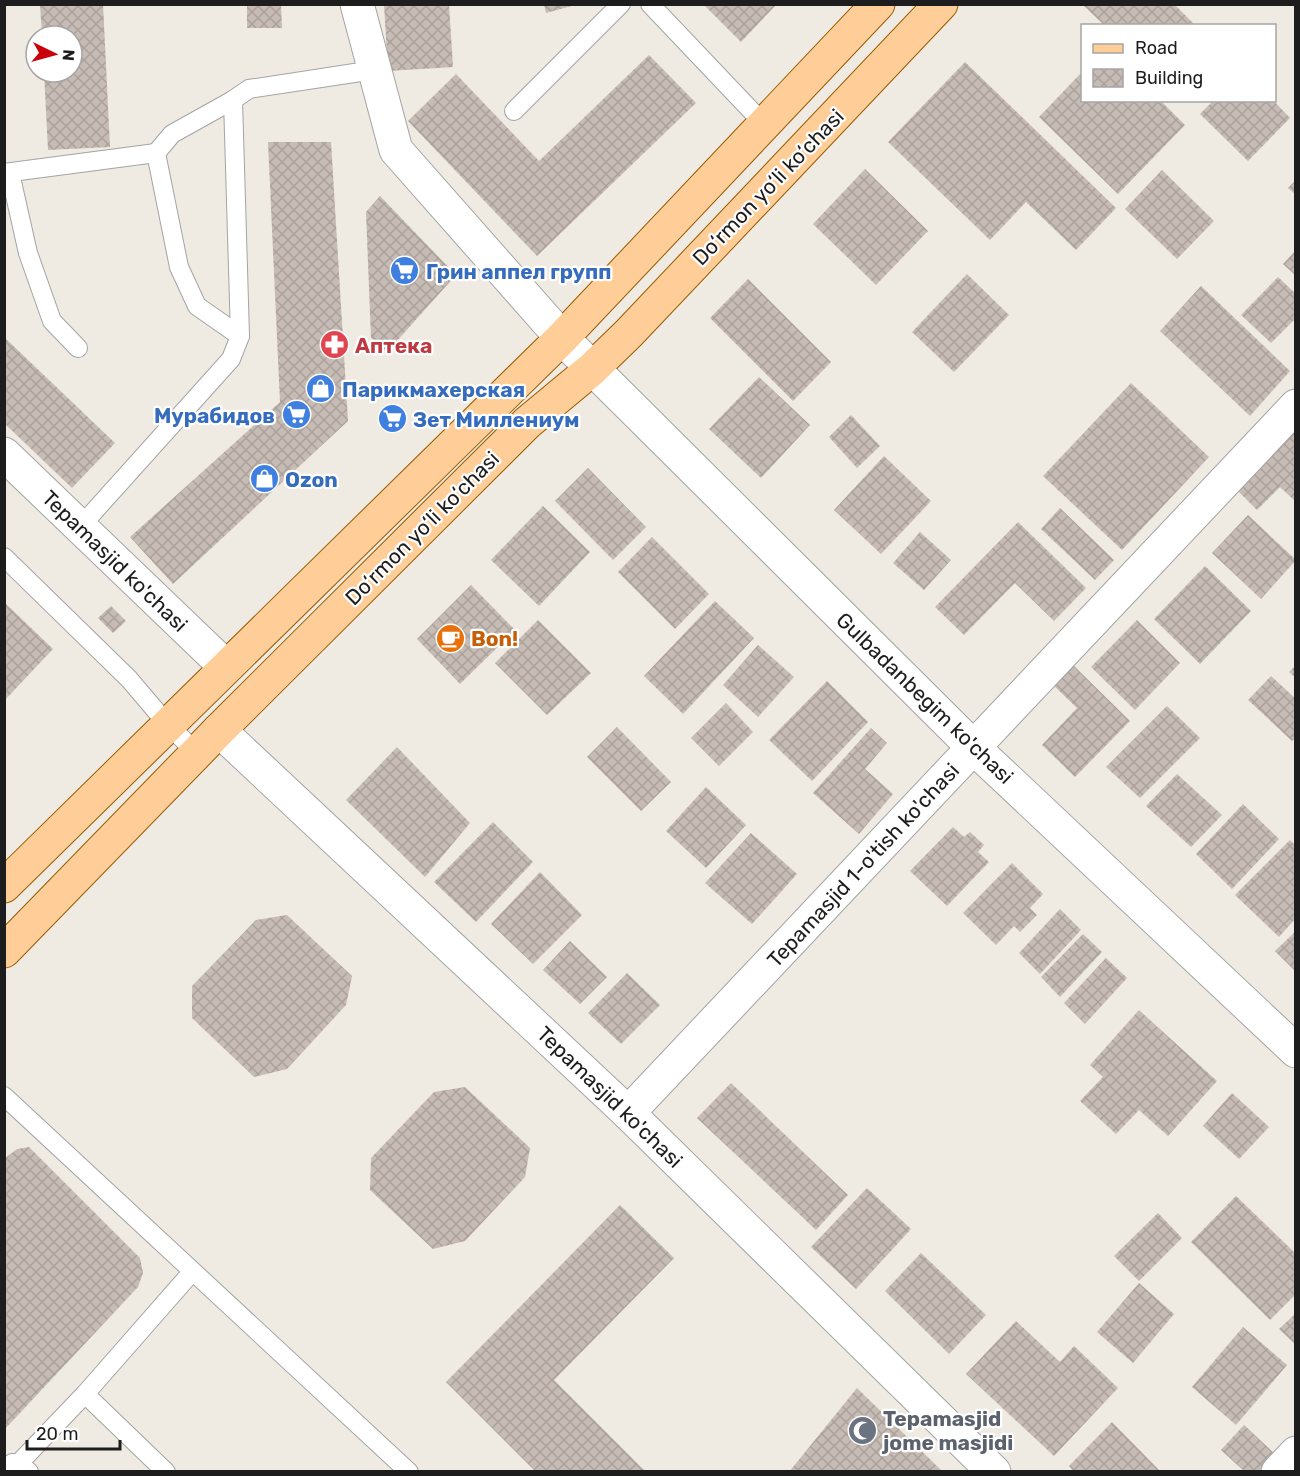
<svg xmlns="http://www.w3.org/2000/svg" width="1300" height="1476" font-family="Rubik,sans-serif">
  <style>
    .building { fill: url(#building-cross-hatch) }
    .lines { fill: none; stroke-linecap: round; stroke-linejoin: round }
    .service-casing { stroke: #a4a4a4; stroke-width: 20 }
    .minor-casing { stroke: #a4a4a4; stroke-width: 35 }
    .primary-casing { stroke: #965c00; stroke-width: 35 }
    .service { stroke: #fff; stroke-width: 18 }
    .minor { stroke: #fff; stroke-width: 33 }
    .primary { stroke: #ffcd97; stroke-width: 33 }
    .labels { text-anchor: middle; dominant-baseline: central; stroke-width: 4.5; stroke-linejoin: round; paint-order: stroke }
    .street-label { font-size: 21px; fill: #1d1d1d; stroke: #fff }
    .shop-label { font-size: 21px; font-weight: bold; fill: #366cbe; stroke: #fff; text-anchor: start }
    .health-label { font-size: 21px; font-weight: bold; fill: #be3a42; stroke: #fff; text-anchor: start }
    .food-label { font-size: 21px; font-weight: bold; fill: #c56008; stroke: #fff; text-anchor: start }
    .worship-label { font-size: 21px; font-weight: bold; fill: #5b616d; stroke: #fff; text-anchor: start }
  </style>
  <defs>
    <pattern id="building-cross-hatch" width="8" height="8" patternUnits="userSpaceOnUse" patternTransform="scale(1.5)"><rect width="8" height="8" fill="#c7bcb5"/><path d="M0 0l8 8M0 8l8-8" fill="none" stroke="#aaa19b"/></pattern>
  </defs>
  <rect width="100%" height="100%" fill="#efeae2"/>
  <g class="building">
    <polygon points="40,4 103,4 110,147 48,150 44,72 72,72 72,36 42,36"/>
    <polygon points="247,4 281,4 282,28 247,28"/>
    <polygon points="384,4 449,4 453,67 388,71"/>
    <polygon points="544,4 575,4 575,5 546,13"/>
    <polygon points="703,4 777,4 741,42"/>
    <polygon points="1082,4 1174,4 1196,26 1105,26"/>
    <polygon points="649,55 696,103 537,256 408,121 456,74 539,161"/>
    <polygon points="965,62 1116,208 1076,250 1026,202 990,240 888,142"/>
    <polygon points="1082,72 1082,100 1160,100 1185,125 1118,194 1039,117"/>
    <polygon points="1214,100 1273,100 1290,118 1248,161 1200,114"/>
    <polygon points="268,142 331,142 348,421 173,584 130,537 280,402"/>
    <polygon points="865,169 928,231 876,285 813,224"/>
    <polygon points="1162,170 1214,221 1177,259 1125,209"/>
    <polygon points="1296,180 1296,195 1288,188"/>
    <polygon points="380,196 456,275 387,352 371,338 366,212"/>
    <polygon points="1296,250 1296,276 1283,264"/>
    <polygon points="967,274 1009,315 954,372 912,332"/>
    <polygon points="1278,277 1296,294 1296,318 1271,343 1241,315"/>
    <polygon points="748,279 831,362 793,401 710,318"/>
    <polygon points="1201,286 1290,371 1250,416 1160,331"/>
    <polygon points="4,337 115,443 72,488 4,423"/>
    <polygon points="759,377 810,425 761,478 709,429"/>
    <polygon points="1131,383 1209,457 1122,550 1043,476"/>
    <polygon points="851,415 880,446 857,468 829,437"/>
    <polygon points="1296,427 1296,502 1280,487 1257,510 1234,487"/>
    <polygon points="884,456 931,501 881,554 834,510"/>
    <polygon points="588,468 646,527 613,560 555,501"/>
    <polygon points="543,506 590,552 539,606 491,560"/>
    <polygon points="1060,508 1114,560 1095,580 1041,529"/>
    <polygon points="1248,515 1296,560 1261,599 1212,553"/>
    <polygon points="1018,522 1086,588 1054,621 1015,583 964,635 935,607"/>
    <polygon points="920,532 951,560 924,590 893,563"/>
    <polygon points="652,537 709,594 675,629 618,572"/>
    <polygon points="1205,566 1251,611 1200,664 1154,619"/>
    <polygon points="471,585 515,630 460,684 417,639"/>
    <polygon points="715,601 754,638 683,714 644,676"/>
    <polygon points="4,602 53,649 4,701"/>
    <polygon points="111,606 126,621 113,633 98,618"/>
    <polygon points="538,620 591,673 547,715 495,663"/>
    <polygon points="1137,620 1180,663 1135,710 1091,667"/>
    <polygon points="758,645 794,677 758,717 723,685"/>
    <polygon points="1072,664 1130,721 1075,777 1042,745 1077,708 1052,684"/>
    <polygon points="1296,665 1296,678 1289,672"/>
    <polygon points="1271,676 1296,699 1296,738 1292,741 1248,700"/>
    <polygon points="827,681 868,722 812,781 769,740"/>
    <polygon points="726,703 753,732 719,766 691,738"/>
    <polygon points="1167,706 1200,738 1140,798 1106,767"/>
    <polygon points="617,727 671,782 641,811 587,757"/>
    <polygon points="871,728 887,743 865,769 893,794 859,834 813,793"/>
    <polygon points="397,747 470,823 425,877 346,800"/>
    <polygon points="1177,774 1222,815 1191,847 1146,806"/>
    <polygon points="706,787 746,825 706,868 666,831"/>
    <polygon points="1243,804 1279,839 1232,889 1196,854"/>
    <polygon points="493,822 533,862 476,922 434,882"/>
    <polygon points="953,827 964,837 970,832 984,845 978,852 989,862 947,906 910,871"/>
    <polygon points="751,833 797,874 752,924 705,883"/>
    <polygon points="1290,840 1296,846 1296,918 1279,937 1235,895"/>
    <polygon points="1012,863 1043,894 1030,908 1037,915 1020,932 1014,926 996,945 963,913"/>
    <polygon points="540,872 582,915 533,964 491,924"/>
    <polygon points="1060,909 1081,930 1040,974 1019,953"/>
    <polygon points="287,915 352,976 346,1005 287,1069 254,1077 192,1018 192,986 256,920"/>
    <polygon points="1296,931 1296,972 1275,951"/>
    <polygon points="1083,934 1102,952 1060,997 1041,977"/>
    <polygon points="570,941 607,977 580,1004 543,970"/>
    <polygon points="1106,958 1127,978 1085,1024 1064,1003"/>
    <polygon points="627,973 660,1005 621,1044 588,1013"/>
    <polygon points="1139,1010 1217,1081 1168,1136 1139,1110 1116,1134 1080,1101 1103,1077 1090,1065"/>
    <polygon points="731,1083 848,1195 816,1230 697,1118"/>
    <polygon points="465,1087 530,1148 525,1177 465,1241 433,1249 370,1190 371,1158 434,1092"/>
    <polygon points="1232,1093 1269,1127 1239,1159 1203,1126"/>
    <polygon points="29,1147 140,1258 143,1273 138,1287 4,1430 4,1159 17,1149"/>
    <polygon points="867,1188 911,1229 856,1289 811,1247"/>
    <polygon points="1236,1196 1296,1254 1296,1294 1270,1320 1191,1242"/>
    <polygon points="620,1205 674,1258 554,1380 646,1472 536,1472 446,1382"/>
    <polygon points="1158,1213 1182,1238 1139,1281 1114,1256"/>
    <polygon points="921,1253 986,1315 949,1354 885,1291"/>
    <polygon points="1139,1283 1174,1314 1133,1363 1097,1332"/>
    <polygon points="1296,1313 1296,1345 1279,1329"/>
    <polygon points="1016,1321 1060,1362 1074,1346 1118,1388 1054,1456 966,1374"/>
    <polygon points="1243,1327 1287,1365 1236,1425 1192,1387"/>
    <polygon points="857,1388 943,1472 789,1472"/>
    <polygon points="1112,1422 1161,1472 1074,1472 1069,1466"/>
    <polygon points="1244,1425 1277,1456 1263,1472 1245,1472 1221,1450"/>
  </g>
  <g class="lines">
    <defs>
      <g id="service">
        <polyline points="650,4 765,125"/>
        <polyline points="233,100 172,134 156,153 179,267 197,306 240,336"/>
        <polyline points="514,111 621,4"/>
        <polyline points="4,173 156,153"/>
        <polyline points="10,173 28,253 52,321 78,348"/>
        <polyline points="80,527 231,359 240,336 233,100 249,89 374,70"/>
        <polyline points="4,557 129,679 168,725 197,753"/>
        <polyline points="4,1096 409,1472"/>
        <polyline points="85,1394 166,1472"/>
        <polyline points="19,1463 85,1394 192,1272"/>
        <polyline points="4,1471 12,1463 19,1463 29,1472"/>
      </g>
      <g id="minor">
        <polyline points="357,4 396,150 562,338 974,748 1296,1051"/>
        <polyline points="4,454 226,667"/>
        <polyline points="219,730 628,1113 994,1472"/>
        <polyline points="628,1113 1296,406"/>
        <polyline points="1278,1472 1296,1453"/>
      </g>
      <g id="primary">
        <polyline points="4,886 562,338 878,4"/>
        <polyline points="4,951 219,730 527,423 592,369 629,333 941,4"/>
      </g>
    </defs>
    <use href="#service" class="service-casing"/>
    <use href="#minor" class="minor-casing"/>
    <use href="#primary" class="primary-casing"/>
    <use href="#service" class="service"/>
    <use href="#minor" class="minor"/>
    <use href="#primary" class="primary"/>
  </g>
  <defs>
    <symbol id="supermarket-disc" viewBox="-11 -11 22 22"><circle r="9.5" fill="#3f7fe0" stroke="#fff"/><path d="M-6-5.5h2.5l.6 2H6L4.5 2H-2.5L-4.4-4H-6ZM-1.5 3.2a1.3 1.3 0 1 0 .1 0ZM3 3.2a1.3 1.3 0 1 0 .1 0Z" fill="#fff"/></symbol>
    <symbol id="pharmacy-disc" viewBox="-11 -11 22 22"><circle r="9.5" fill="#e0444e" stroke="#fff"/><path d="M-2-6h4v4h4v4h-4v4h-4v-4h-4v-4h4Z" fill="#fff"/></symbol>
    <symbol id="shop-disc" viewBox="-11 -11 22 22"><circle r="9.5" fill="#3f7fe0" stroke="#fff"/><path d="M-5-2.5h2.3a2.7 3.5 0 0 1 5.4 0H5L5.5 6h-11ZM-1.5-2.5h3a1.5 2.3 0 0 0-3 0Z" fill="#fff"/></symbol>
    <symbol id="cafe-disc" viewBox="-11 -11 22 22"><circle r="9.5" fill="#e8710a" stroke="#fff"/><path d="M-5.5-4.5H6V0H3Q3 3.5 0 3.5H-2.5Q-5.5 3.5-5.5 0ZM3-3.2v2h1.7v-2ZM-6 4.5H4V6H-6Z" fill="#fff"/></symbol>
    <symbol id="mosque-disc" viewBox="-11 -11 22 22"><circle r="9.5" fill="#6b7280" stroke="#fff"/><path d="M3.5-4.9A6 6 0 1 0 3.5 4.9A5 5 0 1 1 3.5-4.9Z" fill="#fff"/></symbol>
  </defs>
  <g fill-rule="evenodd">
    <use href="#supermarket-disc" x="388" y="254" width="33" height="33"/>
    <use href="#pharmacy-disc" x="318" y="328" width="33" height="33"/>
    <use href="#shop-disc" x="304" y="372" width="33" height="33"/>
    <use href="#supermarket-disc" x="280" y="398" width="33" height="33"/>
    <use href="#supermarket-disc" x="376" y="402" width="33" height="33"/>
    <use href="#shop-disc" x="248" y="462" width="33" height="33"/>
    <use href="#cafe-disc" x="434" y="622" width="33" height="33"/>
    <use href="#mosque-disc" x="846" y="1414" width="33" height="33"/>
  </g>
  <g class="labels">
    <g class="street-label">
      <text transform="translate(768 187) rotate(-46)">Do‘rmon yo‘li ko‘chasi</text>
      <text transform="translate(422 528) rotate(-45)">Do‘rmon yo‘li ko‘chasi</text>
      <text transform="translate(115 561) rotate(44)">Tepamasjid ko'chasi</text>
      <text transform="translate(925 698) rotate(44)">Gulbadanbegim ko'chasi</text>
      <text transform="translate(863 865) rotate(-47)">Tepamasjid 1-o'tish ko'chasi</text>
      <text transform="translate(610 1097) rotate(44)">Tepamasjid ko'chasi</text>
    </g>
    <g class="shop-label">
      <text x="426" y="271">Грин аппел групп</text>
      <text x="342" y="389">Парикмахерская</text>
      <text x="275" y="415" text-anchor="end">Мурабидов</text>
      <text x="413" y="419">Зет Миллениум</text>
      <text x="285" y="479">Ozon</text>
    </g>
    <g class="health-label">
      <text x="355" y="345">Аптека</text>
    </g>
    <g class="food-label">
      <text x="471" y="638">Bon!</text>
    </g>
    <g class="worship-label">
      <text x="883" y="1418">Tepamasjid<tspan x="883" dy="24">jome masjidi</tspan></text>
    </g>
  </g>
  <rect width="1300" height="1476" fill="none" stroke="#1d1d1d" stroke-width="12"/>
  <rect x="1081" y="24" width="195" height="78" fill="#ffffff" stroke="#a5a5a5" stroke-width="1.5"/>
  <rect x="1093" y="44" width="30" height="9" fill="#ffcd97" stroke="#a5a5a5" stroke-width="1.5"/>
  <text x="1135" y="54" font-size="18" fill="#1d1d1d">Road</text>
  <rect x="1093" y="69" width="30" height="18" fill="url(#building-cross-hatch)" stroke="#a5a5a5" stroke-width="1.5"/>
  <text x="1135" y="84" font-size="18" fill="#1d1d1d">Building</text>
  <g transform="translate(54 54) rotate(95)"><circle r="28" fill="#ffffff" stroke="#a5a5a5" stroke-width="1.5"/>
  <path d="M0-4.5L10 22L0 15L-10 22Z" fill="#ca000b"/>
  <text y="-9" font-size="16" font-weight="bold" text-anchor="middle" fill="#1d1d1d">N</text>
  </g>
  <path d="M27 1440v9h93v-9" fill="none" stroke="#1d1d1d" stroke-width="3"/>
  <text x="36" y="1440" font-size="18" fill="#1d1d1d" stroke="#ffffff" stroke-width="4.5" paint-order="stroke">20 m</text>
</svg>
